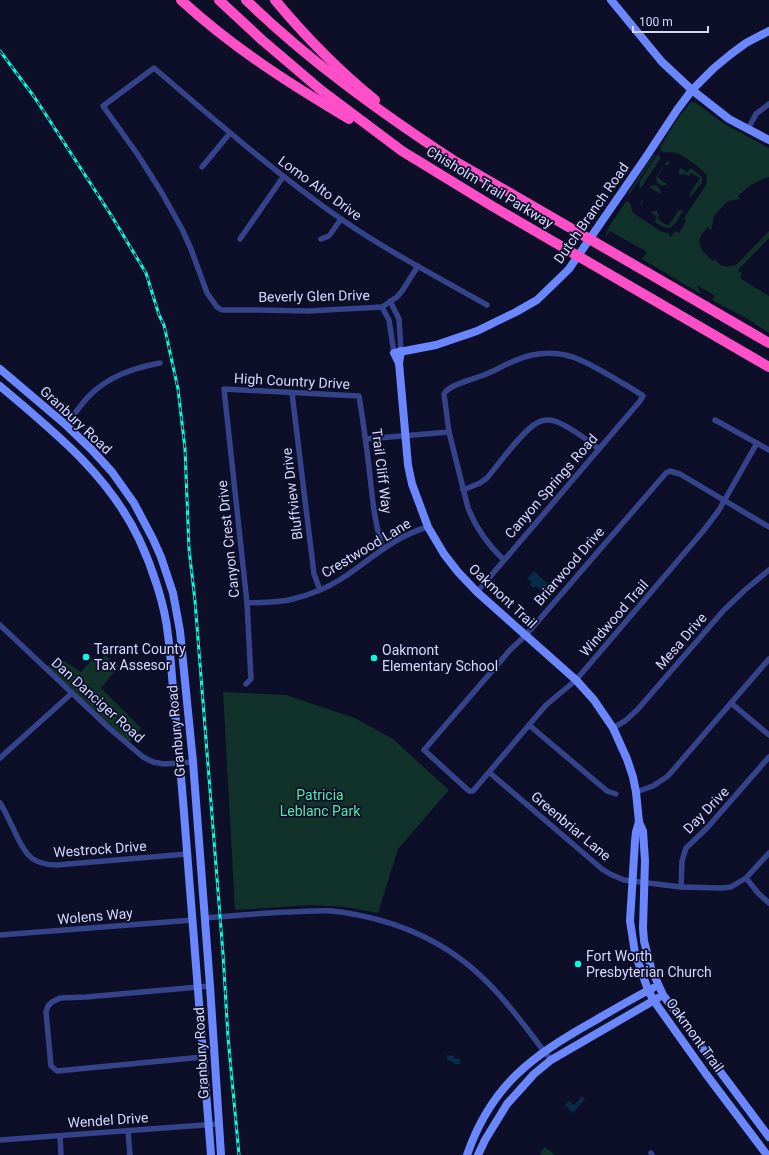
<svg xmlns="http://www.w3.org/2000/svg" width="769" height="1155" font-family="Roboto,sans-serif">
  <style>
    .green { fill: #10322a }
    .water { fill: #062c48 }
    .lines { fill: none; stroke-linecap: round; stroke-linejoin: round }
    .street { stroke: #35438b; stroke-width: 5.5 }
    .secondary { stroke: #6b87ff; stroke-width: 8 }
    .highway { stroke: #ff4fc8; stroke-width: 10 }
    .rail-casing { stroke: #00ffe3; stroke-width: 3 }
    .rail { stroke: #0d0e28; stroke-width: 1.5; stroke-dasharray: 4.5; stroke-linecap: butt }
    .poi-dot { fill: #00ffe3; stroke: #0d0e28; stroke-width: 1.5 }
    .labels { text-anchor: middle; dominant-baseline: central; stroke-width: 3.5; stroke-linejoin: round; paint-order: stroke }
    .street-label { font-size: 14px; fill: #d4d8ff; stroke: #0d0e28 }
    .poi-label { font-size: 14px; fill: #d4d8ff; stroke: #0d0e28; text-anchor: start }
    .park-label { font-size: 14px; fill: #56e9a6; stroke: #0d0e28 }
  </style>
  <rect width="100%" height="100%" fill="#0d0e28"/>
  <g class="green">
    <path d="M 691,102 L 696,103 L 726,125 L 769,148 L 769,177 C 757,180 747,187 738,196 L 740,199 L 733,200 L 727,202 L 714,216 L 712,228 L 711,230 L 708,227 C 693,242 700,249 713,261 L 716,259 C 718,268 732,268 738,263 L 769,231 L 769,238 L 738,270 L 742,273 L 740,278 L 769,296 L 769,333 L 746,318 L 712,300 L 715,296 L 697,285 L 701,294 L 642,259 L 647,252 L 610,231 L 606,236 L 605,236 L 610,225 L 626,201 L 630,203 L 632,211 L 636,215 L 662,232 L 670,233 L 669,235 L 671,237 L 675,231 L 679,233 L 686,221 L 684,218 L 706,185 L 707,176 C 703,169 683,155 676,153 C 670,151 666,154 660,150 L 667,138 L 660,149 L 660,147 L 676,121 Z"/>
    <polygon points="656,154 629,195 629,192 653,156"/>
    <polygon points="657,155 660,156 660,159 641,188 639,188 640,181"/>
    <polygon points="667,161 670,162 668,165 665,165 657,177 667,184 663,186 657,183 656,177"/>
    <polygon points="681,168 687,172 691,168 702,177 702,183 691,196 689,195 700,178 691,173 689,176 684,174 680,175 678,172"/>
    <polygon points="656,185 661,190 660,194 650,187 642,200 643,202 641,205 640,204 650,186"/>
    <path d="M 682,209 L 683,211 C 673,226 673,234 655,222 L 657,217 L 651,213 L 653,211 L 657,211 L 659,216 L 658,219 L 668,226 L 679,210 L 681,211 Z"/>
    <polygon points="105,655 119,666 101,688 141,728 128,744 46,669 56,658 59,658 81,672 95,656 99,659 102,659"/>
    <polygon points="223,692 286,695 355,718 393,739 449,790 398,849 378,913 345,907 312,905 235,910"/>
    <polygon points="545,1147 555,1155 542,1155 540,1153"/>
  </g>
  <g class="water">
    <polygon points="534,571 548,584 542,591 536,586 534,588 530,585 532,582 527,579"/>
    <polygon points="447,1055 454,1056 454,1058 460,1059 460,1064 454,1064 454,1062 447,1060"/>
    <polygon points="582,1096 585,1099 573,1113 565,1105 569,1101 574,1105"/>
  </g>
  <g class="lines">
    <g class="street">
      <polyline points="748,129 756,114 769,104"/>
      <polyline points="202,167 230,133"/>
      <polyline points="240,239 283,177"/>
      <polyline points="321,239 329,236 341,219"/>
      <path d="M 418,266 L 402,291 L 397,297 L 382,307 L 308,311 L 257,310 L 222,310 L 217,307 L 207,293 L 191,249 L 182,229 L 162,193 L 138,155 L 103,106 L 154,68 C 215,120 275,173 341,219 C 387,251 438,277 487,305"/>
      <polyline points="390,301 399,319 401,351"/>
      <polyline points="382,307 389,320 394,353"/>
      <polyline points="292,393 314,574 320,590"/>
      <polyline points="715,420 769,450"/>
      <path d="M 66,425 C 74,415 81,404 90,395 C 109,376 134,368 160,363"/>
      <polyline points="366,439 449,432"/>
      <polyline points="757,443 724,501 719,510 704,530 576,680 546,705 473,791 469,791 424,750 510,650 526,635 666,473 670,471 680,474 769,527"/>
      <path d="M 463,490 L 480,483 L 487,478 C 498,465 523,430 537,423 C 540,421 545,420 549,420 C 561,420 589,441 599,449"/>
      <path d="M 477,592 L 640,401 L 643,396 C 634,389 623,384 614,378 C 586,362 566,348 532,355 C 513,359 498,370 481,376 C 471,380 448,385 444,394 L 449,432 L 468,508 C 476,528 488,545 504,560"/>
      <path d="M 247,603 C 262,602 279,603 293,599 C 309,595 327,588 341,579 C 369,561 394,536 428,527"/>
      <polyline points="0,625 109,728 143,757 153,762 164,764 193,762"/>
      <path d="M 246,684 L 251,679 L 247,603 L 224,389 L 359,396 C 363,420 366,443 369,467 C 372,494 374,522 383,549"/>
      <polyline points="731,703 769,735"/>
      <polyline points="529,725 607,791 616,794"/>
      <polyline points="613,728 625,721 638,709 724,610 745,590 769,570"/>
      <polyline points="0,758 72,693"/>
      <polyline points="490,773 602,869 610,874 624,880 681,887 721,888 731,887 746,878 769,853"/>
      <polyline points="636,792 653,786 668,776 769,659"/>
      <path d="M 0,803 C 10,817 20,851 33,859 C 41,864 49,865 57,865 L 187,854"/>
      <polyline points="746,878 758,893 769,903"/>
      <polyline points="681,887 682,861 686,848 707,828 769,757"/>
      <path d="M 205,918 C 233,916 261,913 289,912 C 303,912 318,910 332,911 C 393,918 447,940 490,985 C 513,1008 531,1035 551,1060"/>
      <polyline points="0,935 193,920"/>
      <polyline points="203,1057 57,1071 51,1066 46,1012 48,1006 52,1002 60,998 86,997 210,986"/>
      <polyline points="128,1131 130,1155"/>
      <polyline points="60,1136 61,1155"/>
      <polyline points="0,1140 218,1124"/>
      <polyline points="651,1153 652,1155"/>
    </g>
    <g class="secondary">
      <polyline points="611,0 662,62 692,90 729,119 769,140"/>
      <polyline points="401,351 399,363 408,465 412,484 428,527 444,554 458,572 477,592 576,680 594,700 613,728 627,759 633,777 636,792 639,822 643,831 645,861 643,928 644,941 651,968 663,995 769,1137"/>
      <polyline points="399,363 394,353 436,345 477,331 516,312 537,300 569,269 646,157 677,110 692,90 714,68 731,54 746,43 769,31"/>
      <polyline points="0,369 66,425 92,450 112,472 134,503 153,539 161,557 173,593 180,631 193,762 210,986 221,1155"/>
      <path d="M 0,386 C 54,432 108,474 139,539 C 152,567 165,605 168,635 C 171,657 172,679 174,701 C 178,743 182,785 185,826 C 193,936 203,1045 211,1155"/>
      <polyline points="639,822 636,832 635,841 630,921 635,953 648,990 654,1001 706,1074 767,1155"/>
      <path d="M 467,1155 C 491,1085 532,1056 594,1021 C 613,1010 633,998 653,988"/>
      <polyline points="478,1155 485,1140 507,1104 534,1074 551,1060 658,998"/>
    </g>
    <g class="highway">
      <path d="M 181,0 C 232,47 290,84 349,119"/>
      <polyline points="219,0 262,40 322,91 402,151 492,206 769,367"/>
      <path d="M 246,0 C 309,61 380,112 453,160 L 769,343"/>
      <path d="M 275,0 C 305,36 338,70 375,100"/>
    </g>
    <defs>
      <polyline id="rail" points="0,51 35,98 111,215 146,273 159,315 164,325 178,389 185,449 189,549 195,601 223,954 228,1037 239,1155"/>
    </defs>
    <use href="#rail" class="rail-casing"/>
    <use href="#rail" class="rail"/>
  </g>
  <g class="poi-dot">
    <circle cx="86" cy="657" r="4"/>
    <circle cx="374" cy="658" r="4"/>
    <circle cx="578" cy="964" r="4"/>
  </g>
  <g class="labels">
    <g class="street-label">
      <text transform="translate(490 187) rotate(31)">Chisholm Trail Parkway</text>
      <text transform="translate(320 188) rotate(36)">Lomo Alto Drive</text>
      <text transform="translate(591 213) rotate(-55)">Dutch Branch Road</text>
      <text transform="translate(314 296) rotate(-1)">Beverly Glen Drive</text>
      <text transform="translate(292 381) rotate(3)">High Country Drive</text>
      <text transform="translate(76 420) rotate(43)">Granbury Road</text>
      <text transform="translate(382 471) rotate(83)">Trail Cliff Way</text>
      <text transform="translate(551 486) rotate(-49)">Canyon Springs Road</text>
      <text transform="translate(292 494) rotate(-97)">Bluffview Drive</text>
      <text transform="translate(228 539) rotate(-96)">Canyon Crest Drive</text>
      <text transform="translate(366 548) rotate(-31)">Crestwood Lane</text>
      <text transform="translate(569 566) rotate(-49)">Briarwood Drive</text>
      <text transform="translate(503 596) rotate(43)">Oakmont Trail</text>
      <text transform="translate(614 618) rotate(-49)">Windwood Trail</text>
      <text transform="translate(681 641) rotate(-49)">Mesa Drive</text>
      <text transform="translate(98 700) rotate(42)">Dan Danciger Road</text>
      <text transform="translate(176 731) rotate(-95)">Granbury Road</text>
      <text transform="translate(706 810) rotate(-46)">Day Drive</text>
      <text transform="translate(571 826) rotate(40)">Greenbriar Lane</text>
      <text transform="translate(100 849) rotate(-4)">Westrock Drive</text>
      <text transform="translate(95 916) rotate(-5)">Wolens Way</text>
      <text transform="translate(695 1035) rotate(54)">Oakmont Trail</text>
      <text transform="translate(201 1053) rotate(-93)">Granbury Road</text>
      <text transform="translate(108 1120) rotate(-4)">Wendel Drive</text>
    </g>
    <g class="poi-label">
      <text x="94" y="649">Tarrant County<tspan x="94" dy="16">Tax Assesor</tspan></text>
      <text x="382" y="650">Oakmont<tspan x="382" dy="16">Elementary School</tspan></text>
      <text x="586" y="956">Fort Worth<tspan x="586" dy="16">Presbyterian Church</tspan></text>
    </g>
    <g class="park-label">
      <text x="320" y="795">Patricia<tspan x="320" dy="16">Leblanc Park</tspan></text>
    </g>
  </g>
  <path d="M633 26v6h75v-6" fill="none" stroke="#d4d8ff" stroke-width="2"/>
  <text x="639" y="26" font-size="12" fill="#d4d8ff" stroke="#0d0e28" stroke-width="3" paint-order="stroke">100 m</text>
</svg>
